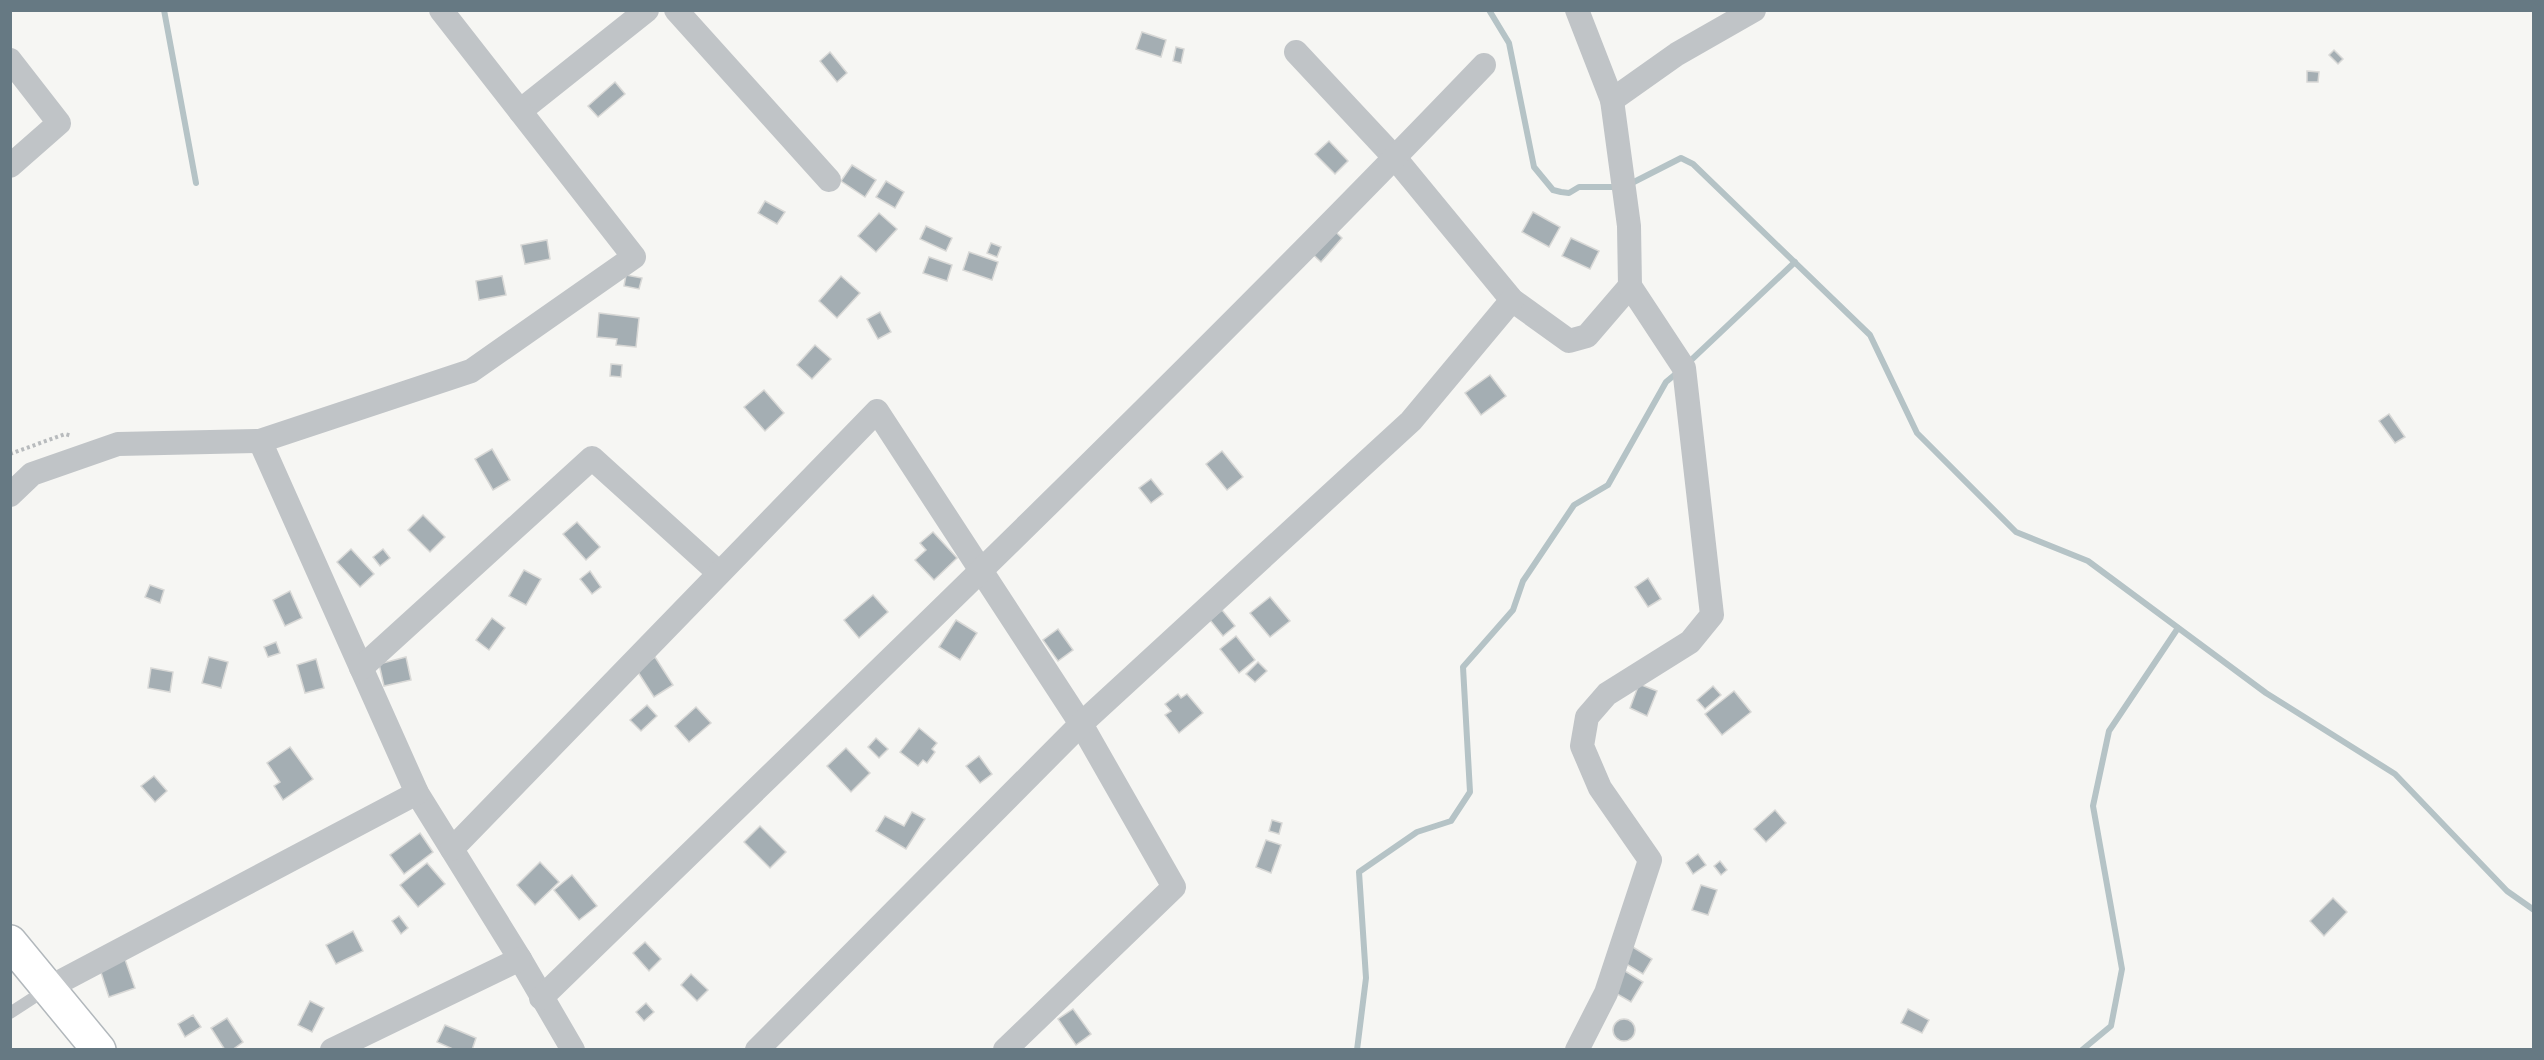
<svg xmlns="http://www.w3.org/2000/svg" width="2544" height="1060" font-family="'IBM Plex Sans',sans-serif">
  <style>
    .lines { fill: none; stroke-linecap: round; stroke-linejoin: round }
    .stream { stroke: #b5c3c6; stroke-width: 6 }
    .building { fill: #a4aeb3; stroke: #d8d8d6; stroke-width: 1.5 }
    .secondary-casing { stroke: #b2b8bc; stroke-width: 36 }
    .path { stroke: #b8bbbd; stroke-width: 4; stroke-dasharray: 3 3; stroke-linecap: butt }
    .lane { stroke: #c0c4c7; stroke-width: 12 }
    .street { stroke: #c0c4c7; stroke-width: 24 }
    .secondary { stroke: #fff; stroke-width: 33 }
  </style>
  <rect width="100%" height="100%" fill="#f6f6f3"/>
  <g class="lines">
    <g class="stream">
      <polyline points="164,10 196,183"/>
      <polyline points="1489,10 1509,43 1534,167 1553,190 1561,192 1569,193 1579,187 1618,187"/>
      <polyline points="1628,185 1681,158 1693,164 1870,335 1917,433 2016,532 2088,561 2266,693 2395,774 2507,891 2534,910"/>
      <polyline points="1688,363 1795,262"/>
      <polyline points="1357,1050 1366,978 1359,872 1417,832 1451,821 1470,792 1463,667 1513,610 1523,581 1574,505 1608,485 1666,382 1678,372"/>
      <polyline points="2082,1050 2111,1026 2122,969 2093,806 2109,731 2178,628"/>
    </g>
  </g>
  <g class="building">
    <polygon points="1142,32 1166,40 1161,57 1136,49"/>
    <polygon points="1176,47 1184,49 1181,63 1173,61"/>
    <polygon points="2334,50 2343,59 2338,64 2329,55"/>
    <polygon points="830,52 847,73 837,82 820,61"/>
    <polygon points="2307,71 2319,72 2318,82 2307,82"/>
    <polygon points="615,82 625,94 598,117 588,106"/>
    <polygon points="1329,141 1348,161 1335,174 1315,154"/>
    <polygon points="852,165 876,180 865,197 841,181"/>
    <polygon points="886,181 904,192 895,208 876,197"/>
    <polygon points="765,201 785,212 777,224 758,213"/>
    <polygon points="1533,212 1560,227 1549,247 1522,232"/>
    <polygon points="879,213 897,229 876,252 858,236"/>
    <polygon points="1324,221 1342,238 1321,262 1302,244"/>
    <polygon points="926,226 952,238 946,251 920,239"/>
    <polygon points="1571,238 1599,251 1590,269 1562,256"/>
    <polygon points="547,240 550,259 525,264 521,245"/>
    <polygon points="991,243 1001,247 997,257 987,253"/>
    <polygon points="969,252 998,262 992,280 963,270"/>
    <polygon points="929,257 952,265 947,281 923,273"/>
    <polygon points="626,275 642,278 639,289 624,286"/>
    <polygon points="502,276 506,295 479,300 476,281"/>
    <polygon points="841,276 860,293 837,318 819,301"/>
    <polygon points="880,312 891,332 878,339 867,319"/>
    <polygon points="599,313 639,318 636,347 616,345 617,339 597,337"/>
    <polygon points="815,345 831,359 812,379 797,365"/>
    <polygon points="611,364 622,365 621,377 610,376"/>
    <polygon points="1490,375 1506,396 1481,415 1465,393"/>
    <polygon points="764,390 784,413 765,431 744,407"/>
    <polygon points="2389,414 2405,437 2395,443 2379,421"/>
    <polygon points="492,449 510,480 493,490 475,459"/>
    <polygon points="1222,451 1243,477 1227,490 1206,464"/>
    <polygon points="1151,479 1163,494 1151,503 1139,488"/>
    <polygon points="423,515 445,537 430,552 408,530"/>
    <polygon points="577,522 600,547 586,560 563,534"/>
    <polygon points="933,532 957,558 934,580 915,560 926,550 920,543"/>
    <polygon points="351,549 374,574 360,587 337,562"/>
    <polygon points="383,549 390,558 380,566 373,557"/>
    <polygon points="524,570 541,579 526,605 509,596"/>
    <polygon points="590,571 601,587 592,594 580,579"/>
    <polygon points="1648,578 1661,599 1648,607 1635,587"/>
    <polygon points="150,585 164,590 160,603 145,597"/>
    <polygon points="290,591 302,618 285,626 273,600"/>
    <polygon points="873,595 888,612 859,638 844,620"/>
    <polygon points="1270,597 1290,621 1270,637 1250,613"/>
    <polygon points="1222,610 1235,626 1223,636 1210,620"/>
    <polygon points="492,618 505,628 489,650 476,640"/>
    <polygon points="956,620 977,633 960,660 939,647"/>
    <polygon points="1058,629 1073,650 1058,661 1043,640"/>
    <polygon points="1236,636 1255,660 1239,673 1220,649"/>
    <polygon points="276,642 280,653 268,657 264,647"/>
    <polygon points="209,657 228,662 221,688 202,683"/>
    <polygon points="406,657 411,680 384,686 379,664"/>
    <polygon points="655,657 673,685 654,697 636,669"/>
    <polygon points="316,659 324,688 305,693 297,665"/>
    <polygon points="1258,662 1267,671 1255,682 1246,674"/>
    <polygon points="151,668 173,672 170,692 148,688"/>
    <polygon points="1639,684 1657,691 1647,716 1630,708"/>
    <polygon points="1713,686 1721,695 1705,709 1697,700"/>
    <polygon points="1734,691 1751,712 1722,735 1705,714"/>
    <polygon points="1178,694 1181,698 1187,694 1203,713 1179,733 1165,715 1171,711 1165,704"/>
    <polygon points="647,705 657,716 641,731 630,720"/>
    <polygon points="696,707 711,723 689,742 675,726"/>
    <polygon points="919,728 937,743 932,749 935,752 927,763 923,760 918,766 900,752"/>
    <polygon points="876,738 888,749 879,758 868,747"/>
    <polygon points="290,747 313,779 283,800 274,786 280,782 267,763"/>
    <polygon points="846,748 870,773 851,792 827,766"/>
    <polygon points="979,756 992,774 980,783 966,766"/>
    <polygon points="154,776 167,791 155,802 141,786"/>
    <polygon points="1775,810 1786,823 1766,842 1754,829"/>
    <polygon points="912,812 925,819 906,849 876,831 885,816 904,826"/>
    <polygon points="1272,820 1282,823 1279,834 1269,831"/>
    <polygon points="760,826 786,852 770,868 744,842"/>
    <polygon points="420,833 433,852 404,874 390,855"/>
    <polygon points="1266,840 1281,845 1271,873 1256,867"/>
    <polygon points="1698,854 1706,865 1693,874 1686,863"/>
    <polygon points="1720,861 1727,870 1721,875 1714,866"/>
    <polygon points="540,862 559,882 535,905 517,885"/>
    <polygon points="427,863 445,884 418,907 400,885"/>
    <polygon points="572,875 597,906 579,920 554,890"/>
    <polygon points="1701,885 1717,890 1708,915 1692,910"/>
    <polygon points="2333,898 2347,912 2324,936 2310,921"/>
    <polygon points="399,916 408,928 401,934 392,921"/>
    <polygon points="353,931 363,951 336,964 326,945"/>
    <polygon points="645,942 661,959 649,971 633,953"/>
    <polygon points="1628,944 1652,959 1643,974 1618,959"/>
    <polygon points="121,948 135,988 109,997 96,957"/>
    <polygon points="1617,966 1643,982 1631,1002 1605,987"/>
    <polygon points="691,974 708,990 697,1001 681,985"/>
    <polygon points="310,1001 324,1008 312,1032 298,1025"/>
    <polygon points="646,1003 654,1012 644,1021 636,1012"/>
    <polygon points="1073,1009 1091,1034 1076,1045 1058,1019"/>
    <polygon points="1908,1009 1929,1020 1922,1033 1901,1023"/>
    <polygon points="193,1015 201,1027 185,1037 178,1024"/>
    <polygon points="227,1018 243,1042 232,1050 225,1050 211,1028"/>
    <circle cx="1624" cy="1030" r="11"/>
    <polygon points="445,1025 476,1038 472,1050 455,1050 437,1042"/>
  </g>
  <g class="lines">
    <defs>
      <polyline id="secondary" points="10,942 99,1050"/>
    </defs>
    <use href="#secondary" class="secondary-casing"/>
    <polyline class="path" points="10,454 65,434 72,436"/>
    <polyline class="lane" points="10,1013 47,989"/>
    <g class="street">
      <polyline points="676,10 829,180"/>
      <polyline points="1296,52 1395,158 1512,300 1569,341 1587,336 1630,286"/>
      <polyline points="10,60 59,123 10,166"/>
      <polyline points="1612,100 1677,54 1754,10"/>
      <polyline points="520,111 647,10"/>
      <polyline points="260,441 417,793 520,959 573,1050"/>
      <polyline points="10,495 32,474 118,444 260,441 471,371 634,257 441,10"/>
      <polyline points="361,668 592,458 719,573"/>
      <polyline points="452,849 877,411 1081,724 1174,887 1005,1050"/>
      <polyline points="50,987 417,793"/>
      <path d="M 541,998 C 858,690 1178,384 1484,65"/>
      <polyline points="332,1050 520,959"/>
      <polyline points="757,1050 1081,724 1411,421 1512,300"/>
      <polyline points="1577,1050 1606,993 1650,860 1600,788 1582,746 1587,717 1607,694 1690,642 1712,615 1684,368 1630,286 1629,226 1612,100 1577,10"/>
    </g>
    <use href="#secondary" class="secondary"/>
  </g>
  <rect width="2544" height="1060" fill="none" stroke="#667983" stroke-width="24"/>
</svg>
